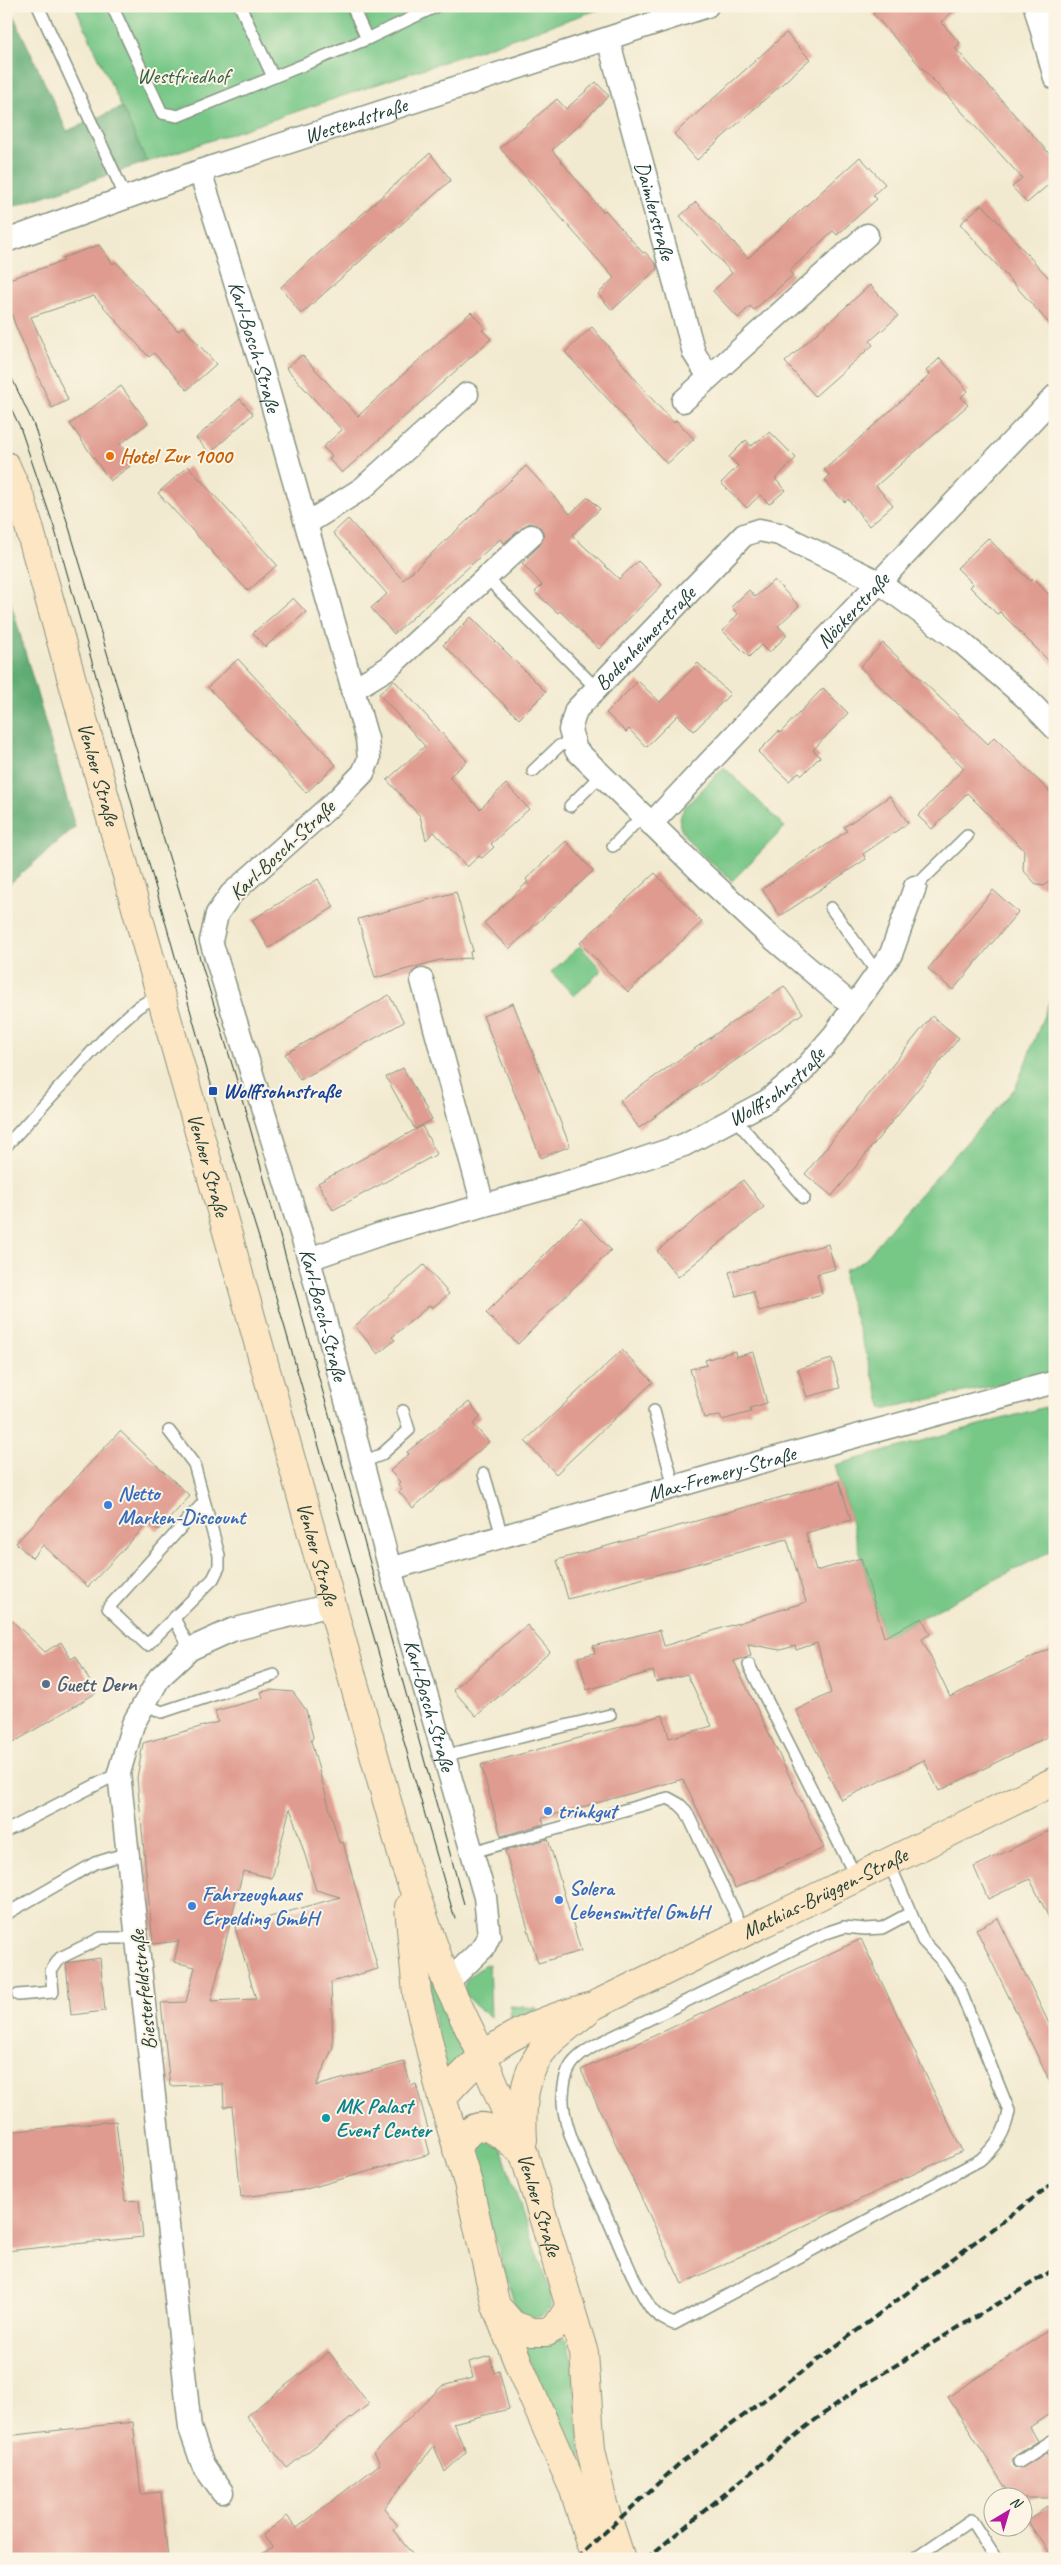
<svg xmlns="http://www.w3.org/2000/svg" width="1061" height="2565" font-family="Caveat,sans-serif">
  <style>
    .green { fill: #77c787; stroke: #4b825e }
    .forest { fill: #61ac74; stroke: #407454 }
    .building { fill: #e09b90; fill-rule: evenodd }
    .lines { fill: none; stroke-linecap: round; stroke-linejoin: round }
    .lane-casing { stroke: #889482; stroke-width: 14 }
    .street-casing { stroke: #889482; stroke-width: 25 }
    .secondary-casing { stroke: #889482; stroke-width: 30 }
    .lane { stroke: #fff; stroke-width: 11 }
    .street { stroke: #fff; stroke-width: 22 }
    .secondary { stroke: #fce6c4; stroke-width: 28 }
    .tram { stroke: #1f3d34; stroke-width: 1 }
    .rail { stroke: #1f3d34; stroke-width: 4; stroke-dasharray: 8 4; stroke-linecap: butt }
    .food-dot { fill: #e8710a; stroke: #fcf5e5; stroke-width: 2 }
    .transit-dot { fill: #1a4fb4; stroke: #fcf5e5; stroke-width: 2 }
    .shop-dot { fill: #3f7fe0; stroke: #fcf5e5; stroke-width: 2 }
    .service-dot { fill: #5c6f8a; stroke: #fcf5e5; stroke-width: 2 }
    .culture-dot { fill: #0f9aa8; stroke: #fcf5e5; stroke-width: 2 }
    .labels { text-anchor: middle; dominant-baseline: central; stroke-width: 4; stroke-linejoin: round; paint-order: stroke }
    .park-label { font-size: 21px; fill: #356049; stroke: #fcf5e5 }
    .street-label { font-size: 21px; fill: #1f3d34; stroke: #fcf5e5 }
    .food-label { font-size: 21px; font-weight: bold; fill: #c56008; stroke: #fcf5e5; text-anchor: start }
    .transit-label { font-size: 21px; font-weight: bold; fill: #164399; stroke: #fcf5e5; text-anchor: start }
    .shop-label { font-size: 21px; font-weight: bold; fill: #366cbe; stroke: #fcf5e5; text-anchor: start }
    .service-label { font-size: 21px; font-weight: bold; fill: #4e5e75; stroke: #fcf5e5; text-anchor: start }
    .culture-label { font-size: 21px; font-weight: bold; fill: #0d838f; stroke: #fcf5e5; text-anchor: start }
  </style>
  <rect width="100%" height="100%" fill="#fcf5e5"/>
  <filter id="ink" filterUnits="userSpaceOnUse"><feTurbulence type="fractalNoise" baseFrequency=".02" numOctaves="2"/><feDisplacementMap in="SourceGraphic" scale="10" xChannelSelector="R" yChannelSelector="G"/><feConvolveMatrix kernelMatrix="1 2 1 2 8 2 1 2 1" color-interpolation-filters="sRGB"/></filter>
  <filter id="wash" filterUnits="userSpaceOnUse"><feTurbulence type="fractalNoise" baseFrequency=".0096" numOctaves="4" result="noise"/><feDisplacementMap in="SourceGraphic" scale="20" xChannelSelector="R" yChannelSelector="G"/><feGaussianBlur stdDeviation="1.12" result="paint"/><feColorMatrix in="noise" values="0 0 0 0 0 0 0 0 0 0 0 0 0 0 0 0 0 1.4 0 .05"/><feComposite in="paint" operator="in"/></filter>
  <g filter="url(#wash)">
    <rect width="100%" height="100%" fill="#f2ead0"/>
    <g class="green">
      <polygon points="75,6 609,6 147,162"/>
      <polygon points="6,587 16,620 6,628"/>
      <path d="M 724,767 L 785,827 L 732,881 C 719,869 684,842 680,826 C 678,820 682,812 685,807 Z"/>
      <polygon points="580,946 602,970 574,996 551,972"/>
      <polygon points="1055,987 1055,1373 883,1409 844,1282 845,1270 865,1260 897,1220 1016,1087"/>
      <polygon points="1045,1407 1055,1441 1055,1549 884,1637 835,1465"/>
      <polygon points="425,1955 472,2052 443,2081"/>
      <path d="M 489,1964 L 491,2017 C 461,1998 451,1982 489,1964 Z"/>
      <polygon points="510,2006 537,2008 538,2012 511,2020"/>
      <path d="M 485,2140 L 500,2148 L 504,2157 L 531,2239 L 551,2291 L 552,2306 C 543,2317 537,2320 523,2315 L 514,2302 L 469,2152 L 471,2147 Z"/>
      <path d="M 564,2339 L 567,2340 L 573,2367 L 583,2478 C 568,2430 540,2389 521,2343 L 538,2345 Z"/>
    </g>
    <g class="forest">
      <polygon points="6,6 9,6 67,131 122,107 147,162 6,209"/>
      <polygon points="16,620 75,827 6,887 6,628"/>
    </g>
    <g id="blocks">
      <g class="building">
        <polygon points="882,6 959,6 941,22 960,43 955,48 1055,160 1055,179 1027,203 1012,187 1022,178 873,14"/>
        <polygon points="786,33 810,59 697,160 674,134"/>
        <polygon points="596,82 609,96 552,150 603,212 605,210 643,253 645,252 656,264 657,269 612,310 598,294 614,278 500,148 557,99 566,109"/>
        <polygon points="430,153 451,180 301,314 281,287"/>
        <polygon points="860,157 885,184 873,195 877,199 837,235 833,231 789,271 793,275 754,310 750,306 738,318 713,291 732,273 680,216 696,202 748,258"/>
        <polygon points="982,204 1055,285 1055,330 960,224"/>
        <polygon points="99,245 113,264 116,262 178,331 183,327 216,364 187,390 154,353 149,357 94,296 31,317 68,400 52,408 16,327 6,298 6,280 64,261 62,258"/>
        <polygon points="870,285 898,316 870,341 873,345 815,396 785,362"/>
        <polygon points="471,312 485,328 482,330 491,339 342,473 329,459 332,456 323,447 342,430 286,368 302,355 358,416"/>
        <polygon points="592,327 651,398 674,423 676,420 694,439 667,464 565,352"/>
        <polygon points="940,358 968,391 961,397 968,405 876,486 893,505 869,526 848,499 845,502 832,490 825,480 830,475 824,470 930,375 926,371"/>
        <polygon points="121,386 148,423 120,444 134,463 110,481 70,424"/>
        <polygon points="240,399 253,414 210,453 196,438"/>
        <polygon points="770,432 796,458 775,479 786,490 769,504 760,495 747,508 721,483 738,466 729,457 746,440 751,446"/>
        <polygon points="188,466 277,565 248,591 158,493"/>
        <polygon points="526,466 570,514 588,497 600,509 572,535 619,579 638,561 662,585 599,649 560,611 558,613 535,592 542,585 522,563 540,545 544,534 540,527 529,523 504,543 500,539 394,634 371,608 387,594 333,533 348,519 403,580"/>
        <polygon points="988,538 1030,581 1033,578 1055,601 1055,667 1000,612 997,614 970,587 973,584 957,568"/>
        <polygon points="774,580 799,606 778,626 787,635 769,653 761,645 749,657 723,631 738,614 731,607 749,590 755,597"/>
        <polygon points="293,598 306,612 265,647 253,633"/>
        <polygon points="471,617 546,692 519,719 443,645"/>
        <polygon points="883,643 988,744 994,737 1055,797 1055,876 1044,886 1037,885 1023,870 1024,850 967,793 932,829 918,816 964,768 860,667"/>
        <polygon points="238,659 336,765 306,793 208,687"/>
        <polygon points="698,663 730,694 694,731 678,715 646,747 629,729 626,732 606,713 638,681 660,702"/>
        <polygon points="394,680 467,761 449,777 480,809 506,784 529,809 491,844 494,847 482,858 479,856 467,867 434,832 426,840 420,816 387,780 425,746 379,694"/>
        <polygon points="823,688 848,713 813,750 820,757 802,775 799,772 789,781 758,752 779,731 780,733"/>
        <polygon points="890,796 908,823 863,854 866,859 780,916 762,889 847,831 844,827"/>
        <polygon points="566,841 593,871 509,949 484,923 528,882 526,879"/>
        <polygon points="655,873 702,922 628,992 580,943"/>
        <polygon points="318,879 334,907 269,948 252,920"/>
        <polygon points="993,890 1018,912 953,990 928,969"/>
        <polygon points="456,892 473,951 470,952 471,958 440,960 375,978 358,919"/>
        <polygon points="784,986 803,1013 639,1128 620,1101"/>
        <polygon points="389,995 404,1022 300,1080 285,1054"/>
        <polygon points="513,1003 570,1146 541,1158 483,1016"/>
        <polygon points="932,1016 959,1038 832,1196 805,1174"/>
        <polygon points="403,1068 432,1120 415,1129 386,1077"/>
        <polygon points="422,1126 437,1154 333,1210 318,1183"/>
        <polygon points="743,1180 764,1207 678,1277 657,1251"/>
        <polygon points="581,1218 611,1250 518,1344 486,1313"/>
        <polygon points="828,1244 835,1269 817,1274 822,1294 759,1311 753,1291 736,1296 729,1272"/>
        <polygon points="424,1265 449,1294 432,1308 430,1305 392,1337 395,1340 378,1354 355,1326"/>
        <polygon points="622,1350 653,1382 556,1474 525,1441"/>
        <polygon points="735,1351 736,1357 753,1352 767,1403 750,1408 751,1412 722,1420 720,1416 704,1418 690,1369 707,1365 705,1360"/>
        <polygon points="832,1359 840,1388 807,1397 798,1369"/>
        <polygon points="469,1402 481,1417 473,1424 489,1442 413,1508 399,1492 402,1489 398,1484 400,1482 390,1471 409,1454 407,1452"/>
        <polygon points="120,1431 190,1496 158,1531 148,1523 88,1587 43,1545 32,1558 16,1543"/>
        <polygon points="839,1481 851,1520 806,1533 816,1571 861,1558 884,1637 922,1618 930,1634 922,1639 950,1697 1055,1646 1055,1733 939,1791 924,1760 841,1800 796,1710 831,1693 817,1643 796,1650 795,1646 780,1650 748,1644 751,1656 734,1661 824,1848 735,1888 683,1779 542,1818 544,1824 501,1836 481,1765 663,1715 669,1738 712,1726 687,1674 656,1682 653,1671 587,1690 578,1657 595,1653 593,1646 660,1630 664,1646 806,1602 787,1539 568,1599 557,1560"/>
        <polygon points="6,1615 45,1652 61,1642 71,1659 76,1656 96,1693 6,1747"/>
        <polygon points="527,1625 550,1652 476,1716 453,1690"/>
        <path d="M 270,1690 L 293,1692 L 306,1710 L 313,1737 L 311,1741 L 339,1843 L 343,1842 L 378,1969 L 331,1982 L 333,2047 L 316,2086 L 404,2062 L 411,2086 L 416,2084 L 428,2129 L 424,2131 L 430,2154 L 303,2190 L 241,2197 L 232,2106 L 224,2107 L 223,2084 L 170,2086 L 161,2003 L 186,2002 L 195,1967 L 174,1962 L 179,1941 L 153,1944 L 137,1778 L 143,1743 L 218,1722 L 215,1711 L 263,1698 L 261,1692 ZM 290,1808 L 316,1890 L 340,1897 L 235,1927 L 256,1999 L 211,2001 L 243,1871 L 272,1878 Z"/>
        <polygon points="1055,1828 1055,1930 1030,1879 988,1899 974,1867"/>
        <polygon points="548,1839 581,1951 538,1963 505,1851"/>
        <polygon points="998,1918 1055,2036 1055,2092 976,1929"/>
        <polygon points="861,1939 962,2151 682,2284 581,2070"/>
        <polygon points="100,1958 105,2011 71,2015 66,1963"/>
        <polygon points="116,2121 125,2201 139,2200 143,2237 6,2251 6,2132"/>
        <polygon points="1055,2326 1055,2410 1030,2427 1038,2441 1015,2456 1012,2462 1013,2466 1020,2469 1046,2453 1055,2466 1055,2498 1012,2498 948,2397"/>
        <polygon points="329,2352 369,2404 287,2468 246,2416"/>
        <polygon points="490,2356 494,2373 499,2371 509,2409 453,2423 466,2452 445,2472 434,2446 384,2508 398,2526 393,2530 416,2559 256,2559 272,2547 263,2535 287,2516 297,2528 380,2464 374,2452 442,2386 473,2378 469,2362"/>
        <polygon points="133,2422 141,2494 161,2492 168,2559 6,2559 6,2436"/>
        <polygon points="1055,2502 1055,2559 1053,2559 1027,2520"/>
      </g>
    </g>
  </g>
  <g filter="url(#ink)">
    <use href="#blocks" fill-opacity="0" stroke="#889482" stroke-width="1"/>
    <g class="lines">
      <defs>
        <g id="lane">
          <polyline points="38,6 126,198"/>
          <polyline points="112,6 162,113 178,116 367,39"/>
          <polyline points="240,6 273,77"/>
          <polyline points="352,6 367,39 437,6"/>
          <polyline points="487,578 596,688"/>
          <polyline points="533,771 559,746 573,741"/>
          <polyline points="570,806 601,775"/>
          <polyline points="613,846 643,815"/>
          <polyline points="915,887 967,836"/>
          <polyline points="831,908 871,964 879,971"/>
          <polyline points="735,1119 804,1198"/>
          <polyline points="6,1146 110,1032 138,1007 160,994"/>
          <polyline points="654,1411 674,1487"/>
          <polyline points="169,1431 194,1464 219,1555 219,1567 213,1579 147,1645 108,1608 204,1502"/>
          <polyline points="362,1462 381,1455 409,1430 403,1411"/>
          <polyline points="484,1474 502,1536"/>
          <polyline points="174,1618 190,1649"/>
          <polyline points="749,1665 856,1877"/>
          <polyline points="144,1704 162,1712 274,1675"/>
          <polyline points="445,1758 455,1753 610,1715"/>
          <polyline points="6,1831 119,1773"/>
          <polyline points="472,1852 668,1798 679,1804 686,1811 744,1932"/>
          <path d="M 888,1861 L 923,1941 L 942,1961 L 958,1985 L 1009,2111 C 1005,2133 997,2145 980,2160 L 674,2324 C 666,2321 658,2317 652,2310 C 633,2282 621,2248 607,2217 C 593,2186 561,2129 563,2096 C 564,2068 573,2058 596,2045 L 826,1933 L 844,1927 L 865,1929 L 882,1928 L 910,1913"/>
          <polyline points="6,1914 95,1863 128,1853"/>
          <polyline points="18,1995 53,1992 51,1971 60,1958 101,1938 137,1938"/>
          <polyline points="1019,2462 1055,2439"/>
          <polyline points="914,2559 971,2520 996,2559"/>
        </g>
        <g id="street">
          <polyline points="1035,6 1055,78"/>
          <path id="s1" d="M 608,39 L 694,353 L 709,377"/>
          <path id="s2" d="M 200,171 L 261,365 L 367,739 L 369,759 L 363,773 L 338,799 L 231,894 L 217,914 L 211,941 L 309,1259 L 390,1569 L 485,1897 L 489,1936 L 484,1947 L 447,1983"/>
          <path id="s3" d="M 6,241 L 200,171 L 707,6"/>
          <polyline points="683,401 867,235"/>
          <polyline points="306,524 363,488 467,394"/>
          <polyline points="352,690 388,668 531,536"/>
          <path id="s4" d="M 651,824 L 1055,396"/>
          <polyline points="422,980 483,1205"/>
          <path id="s5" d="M 854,1007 L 763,930 L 704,875 L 576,750 L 570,730 L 576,710 L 744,535 L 759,530 L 779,534 L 879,582 L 961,642 L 1026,698 L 1055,728"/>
          <path id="s6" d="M 309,1259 L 381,1234 L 600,1173 L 684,1145 L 767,1101 L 802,1072 L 834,1035 L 891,954 L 915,887"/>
          <path id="s7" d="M 390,1569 L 750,1465 L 1055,1382"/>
          <polyline points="222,2492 203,2465 190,2428 119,1773 133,1724 159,1678 190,1649 232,1630 331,1605"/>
        </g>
        <g id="secondary">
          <path id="s8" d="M 6,466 L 22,502 L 405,1865 L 447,1983 L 482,2055 L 524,2154 L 584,2353 L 591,2450 L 603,2504 L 621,2559"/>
          <polyline points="409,1907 417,1994 442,2098 468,2183 496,2306 521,2370 574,2490 595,2559"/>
          <path id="s9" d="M 442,2098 C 486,2045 526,2023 593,2006 L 1055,1781"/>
          <path d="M 523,2140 C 521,2107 523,2071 547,2045 C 558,2033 575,2022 588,2010"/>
          <path d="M 457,2150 C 475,2110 498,2130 521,2151"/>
          <polyline points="497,2307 513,2325 532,2332 547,2332 558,2325 570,2306"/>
        </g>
      </defs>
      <use href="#lane" class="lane-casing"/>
      <use href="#street" class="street-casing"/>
      <use href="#secondary" class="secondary-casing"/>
      <use href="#lane" class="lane"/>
      <use href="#street" class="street"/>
      <use href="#secondary" class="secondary"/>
      <g class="tram">
        <polyline points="6,366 33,423 67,521 238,1084 464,1904"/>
        <polyline points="6,398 20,427 54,527 213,1091 259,1238 455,1919"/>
      </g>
      <g class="rail">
        <polyline points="576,2559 679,2464 1055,2182"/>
        <polyline points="646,2559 807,2426 860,2387 1055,2269"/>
      </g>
    </g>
  </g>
  <circle class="food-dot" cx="110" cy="456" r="5"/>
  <rect class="transit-dot" x="208" y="1086" width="10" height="10" rx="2.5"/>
  <g class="shop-dot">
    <circle cx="108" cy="1505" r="5"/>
    <circle cx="548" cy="1811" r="5"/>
    <circle cx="559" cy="1900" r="5"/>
    <circle cx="192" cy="1906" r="5"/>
  </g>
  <circle class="service-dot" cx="46" cy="1684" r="5"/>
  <circle class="culture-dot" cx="326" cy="2118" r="5"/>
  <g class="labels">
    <g class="park-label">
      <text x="183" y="76">Westfriedhof</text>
    </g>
    <g class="street-label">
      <text stroke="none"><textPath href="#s3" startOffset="370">Westendstraße</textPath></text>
      <text stroke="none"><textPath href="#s1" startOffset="178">Daimlerstraße</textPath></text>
      <text stroke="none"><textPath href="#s2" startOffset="184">Karl-Bosch-Straße</textPath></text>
      <text stroke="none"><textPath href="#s4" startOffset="294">Nöckerstraße</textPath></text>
      <text stroke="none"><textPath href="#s5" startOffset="520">Bodenheimerstraße</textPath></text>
      <text stroke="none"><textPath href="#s8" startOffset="322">Venloer Straße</textPath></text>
      <text transform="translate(282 850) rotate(-43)">Karl-Bosch-Straße</text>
      <text stroke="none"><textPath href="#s6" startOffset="502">Wolffsohnstraße</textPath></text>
      <text stroke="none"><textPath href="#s8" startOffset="728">Venloer Straße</textPath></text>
      <text stroke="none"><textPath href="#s2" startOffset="1249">Karl-Bosch-Straße</textPath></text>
      <text stroke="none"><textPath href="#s7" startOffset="345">Max-Fremery-Straße</textPath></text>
      <text stroke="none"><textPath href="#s8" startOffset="1132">Venloer Straße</textPath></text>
      <text stroke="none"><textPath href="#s2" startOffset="1654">Karl-Bosch-Straße</textPath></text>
      <text stroke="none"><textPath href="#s9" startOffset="438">Mathias-Brüggen-Straße</textPath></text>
      <text transform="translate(143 1990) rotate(-96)">Biesterfeldstraße</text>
      <text stroke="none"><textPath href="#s8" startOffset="1821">Venloer Straße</textPath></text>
    </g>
    <g class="food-label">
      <text x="120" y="456">Hotel Zur 1000</text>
    </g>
    <g class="transit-label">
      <text x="223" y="1091">Wolffsohnstraße</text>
    </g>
    <g class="shop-label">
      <text x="118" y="1493">Netto<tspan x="118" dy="24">Marken-Discount</tspan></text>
      <text x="558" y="1811">trinkgut</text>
      <text x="569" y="1888">Solera<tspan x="569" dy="24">Lebensmittel GmbH</tspan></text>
      <text x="202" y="1894">Fahrzeughaus<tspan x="202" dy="24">Erpelding GmbH</tspan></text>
    </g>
    <g class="service-label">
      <text x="56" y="1684">Guett Dern</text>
    </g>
    <g class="culture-label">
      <text x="336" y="2106">MK Palast<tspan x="336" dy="24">Event Center</tspan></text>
    </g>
  </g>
  <rect width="1061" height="2565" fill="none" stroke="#fcf5e5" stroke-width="25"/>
  <g transform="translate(1008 2512) rotate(38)"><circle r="24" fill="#fcf5e5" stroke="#a4ab9e"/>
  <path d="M0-4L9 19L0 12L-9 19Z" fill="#b5179e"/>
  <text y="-8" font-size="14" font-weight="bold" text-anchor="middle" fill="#1f3d34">N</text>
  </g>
</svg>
